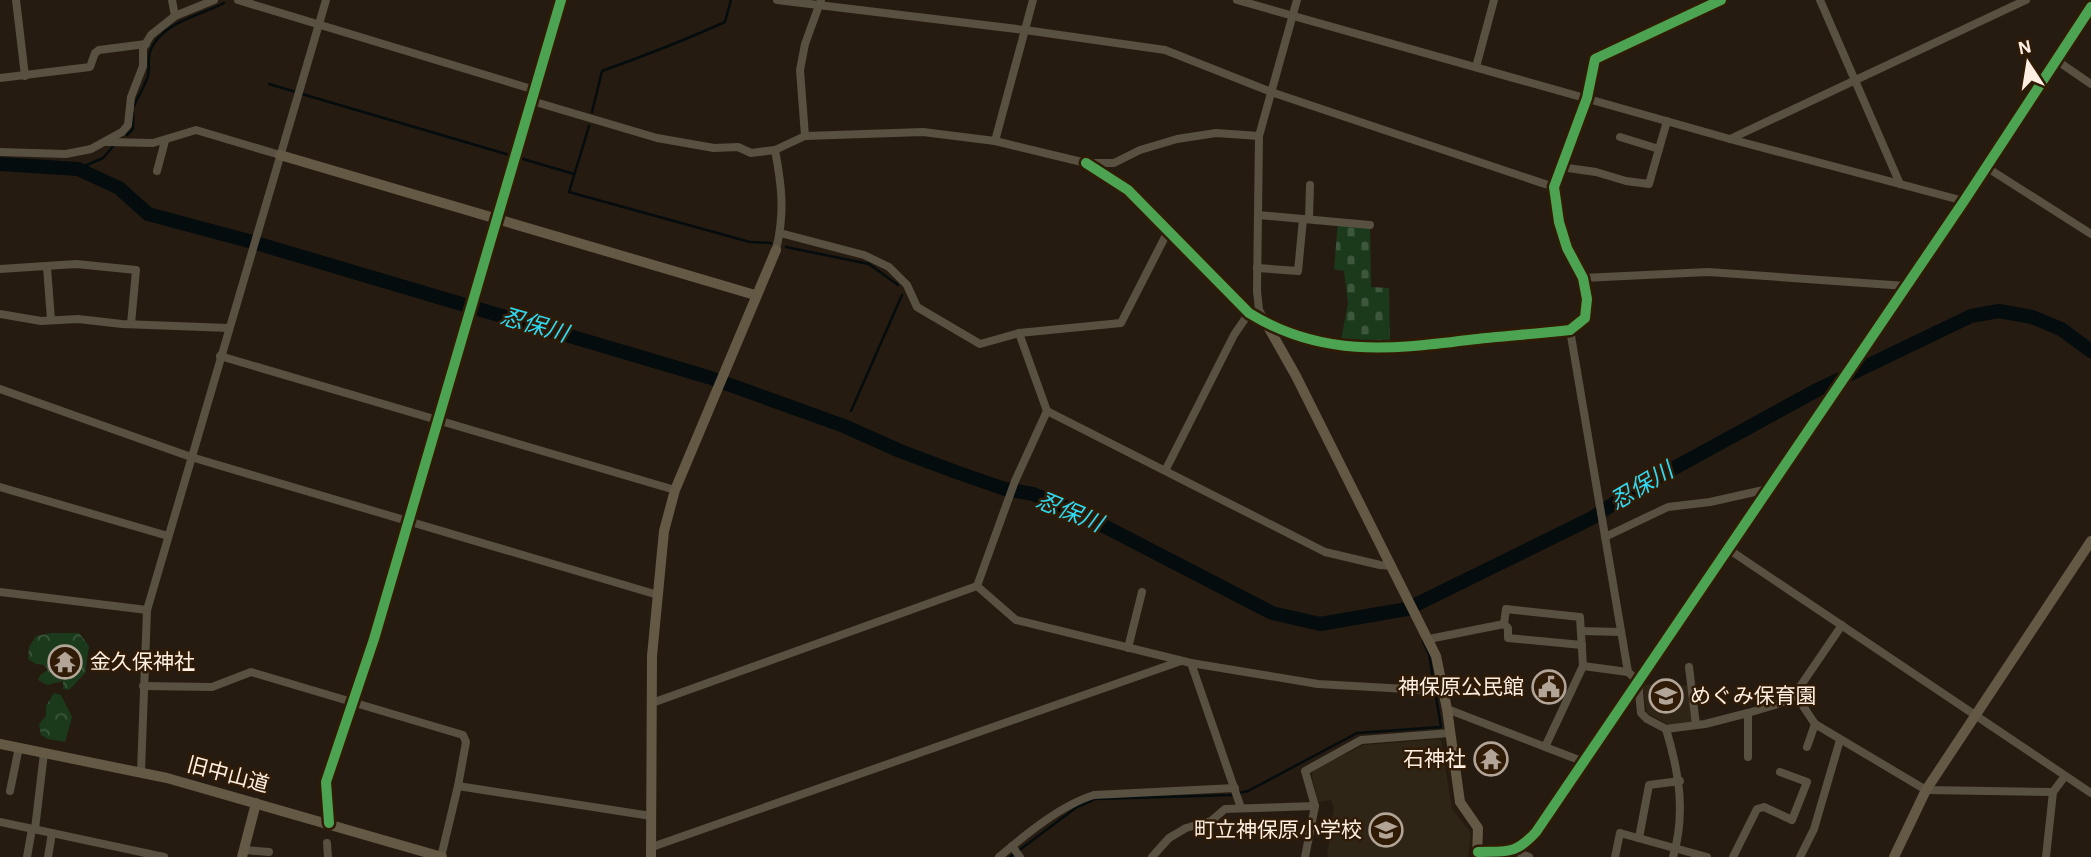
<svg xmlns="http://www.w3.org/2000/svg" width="2091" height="857" font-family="'Alegreya Sans','Noto Sans JP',sans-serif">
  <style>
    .education { fill: #2f2516 }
    .forest { fill: url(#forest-crowns) }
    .cemetery { fill: url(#cemetery-stones) }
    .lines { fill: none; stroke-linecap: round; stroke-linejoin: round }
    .stream { stroke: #040c0e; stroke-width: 2.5 }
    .river { stroke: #040c0e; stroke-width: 14 }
    .street { stroke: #585040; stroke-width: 8 }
    .secondary { stroke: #645945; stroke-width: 10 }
    .cycleway-casing { stroke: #301b06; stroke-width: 15 }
    .cycleway { stroke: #4ca352; stroke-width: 10 }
    .labels { text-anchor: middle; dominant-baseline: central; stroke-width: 5; stroke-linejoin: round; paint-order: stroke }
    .poi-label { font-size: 21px; fill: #feefe2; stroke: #301b06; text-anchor: end }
    .street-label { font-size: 21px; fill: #feefe2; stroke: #301b06 }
    .water-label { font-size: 23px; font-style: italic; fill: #2fdaf4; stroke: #301b06 }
  </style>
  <defs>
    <pattern id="forest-crowns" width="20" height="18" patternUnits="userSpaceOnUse" patternTransform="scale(1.75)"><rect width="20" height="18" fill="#1b3a1c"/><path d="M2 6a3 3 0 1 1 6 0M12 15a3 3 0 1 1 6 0" fill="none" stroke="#3d573d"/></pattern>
    <pattern id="cemetery-stones" width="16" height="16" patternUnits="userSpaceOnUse" patternTransform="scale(1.75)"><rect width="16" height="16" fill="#1b3a1c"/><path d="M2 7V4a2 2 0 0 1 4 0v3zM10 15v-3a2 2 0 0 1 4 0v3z" fill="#3d573d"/></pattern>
  </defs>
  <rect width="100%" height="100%" fill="#261b10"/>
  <g class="education">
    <polygon points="1667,684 1668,687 1688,685 1693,723 1670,726 1647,713 1642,685"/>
    <polygon points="1439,739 1441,741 1452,809 1471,833 1468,857 1327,857 1334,807 1331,800 1318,802 1312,775 1313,770 1364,745"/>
  </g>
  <g class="forest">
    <polygon points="52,633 79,633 89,646 85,673 69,690 63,689 63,681 47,685 38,680 40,675 48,670 44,665 36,664 28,659 29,647 36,636"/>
    <polygon points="54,693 61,695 72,717 65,742 48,739 41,735 39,724 46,716 46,706"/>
  </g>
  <polygon class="cemetery" points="1338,222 1370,225 1371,287 1389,288 1390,348 1340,346 1348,303 1344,271 1334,269"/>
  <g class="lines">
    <g class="stream">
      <polyline points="269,84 296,92"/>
      <polyline points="302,94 574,174"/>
      <path d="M 134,106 C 138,96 145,86 148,76 C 150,67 147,57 151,49 C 164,21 200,16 224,3"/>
      <path d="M 592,112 L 602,71 C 644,56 685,40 725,22 L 731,0"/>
      <polyline points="589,126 569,192 750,242 771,243"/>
      <polyline points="127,135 133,129 133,113"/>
      <polyline points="78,169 103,158 115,144"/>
      <polyline points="786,247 869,264 898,285"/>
      <polyline points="851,411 902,295"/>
      <polyline points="844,426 846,423"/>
      <polyline points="1239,793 1248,791 1357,733 1441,727 1429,654 1423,641"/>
      <polyline points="1010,857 1077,807 1095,799 1233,795"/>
    </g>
    <polyline class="river" points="0,164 78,169 119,188 148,214 249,241 708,377 844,426 900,451 956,472 1005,489 1033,494 1073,510 1272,613 1320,624 1407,609 1592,518 1634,490 1817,390 1971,316 1999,311 2032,317 2061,329 2091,351"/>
    <g class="street">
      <polyline points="16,0 25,76"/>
      <polyline points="172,0 175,16"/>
      <polyline points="238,0 535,90"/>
      <polyline points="777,0 1025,30 1165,50 1274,93 1554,187"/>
      <polyline points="1237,0 1730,139 1964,201"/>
      <polyline points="1820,0 1900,184"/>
      <polyline points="2056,60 2091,84"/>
      <polyline points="1476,67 1494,0"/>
      <polyline points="0,78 90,67 95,53 99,50 146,44"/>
      <polyline points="532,101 657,138 714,148 738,147 751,153 775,150 805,136 923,132 995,141 1086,163 1114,163 1140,150 1177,139 1216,133 1259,136"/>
      <polyline points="805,136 800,70 805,44 821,0"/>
      <polyline points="1620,137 1659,149"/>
      <polyline points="1730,139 2026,0"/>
      <polyline points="995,141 1033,0"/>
      <polyline points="107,142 153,143 196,130 280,155"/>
      <path d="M 775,150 C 782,187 785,213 776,250"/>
      <polyline points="0,152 66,154 91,149 122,132 128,125 131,97 143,66 143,48 151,35 175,16 214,0"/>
      <path d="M 1086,163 L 1128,190 L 1249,313 C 1320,357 1389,350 1468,340 C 1502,336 1536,334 1570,330 L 1585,318 L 1587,299 L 1583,278 L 1567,248 L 1559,222 L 1554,187 L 1587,98 L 1595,59 L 1721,0"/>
      <polyline points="1561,167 1596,172 1626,181 1649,184 1667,121"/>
      <polyline points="1986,167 2091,234"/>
      <polyline points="157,171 165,141"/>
      <polyline points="1258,215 1370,225"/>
      <polyline points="1309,219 1310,185"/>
      <polyline points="780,233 864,255 889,267 907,285 917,307 980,344 1019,333 1121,323 1165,237 1171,232"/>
      <polyline points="47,267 51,320"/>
      <polyline points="1257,268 1298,271 1303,219"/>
      <polyline points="0,269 76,264 136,270 131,324"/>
      <polyline points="1583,278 1708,272 1906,286"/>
      <polyline points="0,314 41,321 78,319 122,324 229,328"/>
      <polyline points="1266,323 1259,310 1257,291 1259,136 1297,0"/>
      <polyline points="1570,330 1628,672 1638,681 1641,713 1647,719 1666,729 1705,724 1748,713 1781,703 1795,694 1842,625"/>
      <polyline points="1019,333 1047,411 1325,552 1380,565 1392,566"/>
      <polyline points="220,356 675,490"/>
      <polyline points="0,389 191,457 658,595"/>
      <polyline points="1166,469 1234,335 1249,313"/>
      <polyline points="0,487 168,536"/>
      <polyline points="1605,537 1668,507 1710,502 1768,489"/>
      <polyline points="1728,549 2091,793"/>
      <polyline points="977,586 1016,620 1191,663 1318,684 1443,691"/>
      <polyline points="0,592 147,610"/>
      <polyline points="1504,624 1508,628 1508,638 1582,645"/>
      <polyline points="1581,631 1621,632"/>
      <polyline points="1429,639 1504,624 1506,609 1580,617 1583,666 1628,672"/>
      <polyline points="1128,648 1142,592"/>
      <polyline points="1191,663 1241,808"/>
      <polyline points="1689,667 1696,725"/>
      <polyline points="143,686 212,687 251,672 463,735 466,742 458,786 651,816"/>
      <polyline points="1795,694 1815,724 1926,790 2053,792"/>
      <polyline points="652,703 977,586 1015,481 1047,411"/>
      <polyline points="1447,709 1584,762"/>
      <path d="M 1666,729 C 1679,772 1686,813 1673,857"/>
      <polyline points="1545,747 1583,666"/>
      <polyline points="1807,747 1815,724"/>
      <polyline points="1748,757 1748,713"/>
      <polyline points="141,772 147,610 326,0"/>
      <polyline points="10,791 19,747"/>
      <polyline points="0,822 164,857"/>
      <polyline points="329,823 326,782 374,639 561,0"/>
      <polyline points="35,829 44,753"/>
      <polyline points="1639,838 1649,785 1680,781"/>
      <polyline points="327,843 328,857"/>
      <polyline points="1012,846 1020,857"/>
      <polyline points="652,847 1181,661"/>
      <polyline points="244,850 269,852"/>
      <polyline points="1514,851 1529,857"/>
      <path d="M 1478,852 C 1507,851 1515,855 1536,832 L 1638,681"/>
      <polyline points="27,857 32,829"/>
      <polyline points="48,857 52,833"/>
      <polyline points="441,857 458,786"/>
      <path d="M 999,857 C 1025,835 1061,805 1094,795 L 1235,788"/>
      <polyline points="1152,857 1169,838 1186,828 1211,821 1225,809 1315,806"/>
      <polyline points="1305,857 1315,806 1305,771 1361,740 1450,733"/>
      <polyline points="1615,857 1620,833 1707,857"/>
      <polyline points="1733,857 1757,809 1764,807 1792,820 1807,782 1780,772"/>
      <polyline points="1800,857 1814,829 1840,740"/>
      <polyline points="2046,857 2053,792 2065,776"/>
    </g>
    <g class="secondary">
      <polyline points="280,155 755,295"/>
      <polyline points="1266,323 1296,376 1436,656 1447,709 1460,802 1478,828 1477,857"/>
      <polyline points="1638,681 1964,201 2091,7"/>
      <polyline points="0,744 167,778 442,857"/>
      <polyline points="242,857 256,803"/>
      <polyline points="651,857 652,656 664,531 675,490 776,250"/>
      <polyline points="1894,857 1926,790 2091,541"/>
    </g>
    <defs>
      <g id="cycleway">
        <path d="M 1086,163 L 1128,190 L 1249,313 C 1320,357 1389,350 1468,340 C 1502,336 1536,334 1570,330 L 1585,318 L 1587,299 L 1583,278 L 1567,248 L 1559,222 L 1554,187 L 1587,98 L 1595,59 L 1721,0"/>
        <polyline points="329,823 326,782 374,639 561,0"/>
        <path d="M 1478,852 C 1507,851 1515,855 1536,832 L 1964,201 L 2091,7"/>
      </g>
    </defs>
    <use href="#cycleway" class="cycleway-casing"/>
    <use href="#cycleway" class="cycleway"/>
  </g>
  <defs>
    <symbol id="temple-ring" viewBox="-11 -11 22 22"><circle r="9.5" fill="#301b06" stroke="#b2a598" stroke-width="1.5"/><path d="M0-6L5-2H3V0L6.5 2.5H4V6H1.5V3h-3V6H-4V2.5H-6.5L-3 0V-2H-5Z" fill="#b2a598"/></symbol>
    <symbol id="civic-ring" viewBox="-11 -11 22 22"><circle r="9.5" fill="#301b06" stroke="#b2a598" stroke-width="1.5"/><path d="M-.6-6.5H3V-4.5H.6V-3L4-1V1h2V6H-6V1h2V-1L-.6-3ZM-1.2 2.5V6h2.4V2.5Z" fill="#b2a598"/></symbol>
    <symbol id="school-ring" viewBox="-11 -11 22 22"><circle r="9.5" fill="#301b06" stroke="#b2a598" stroke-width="1.5"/><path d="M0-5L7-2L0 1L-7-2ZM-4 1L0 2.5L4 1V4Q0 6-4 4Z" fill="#b2a598"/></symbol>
  </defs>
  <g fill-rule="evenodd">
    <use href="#temple-ring" x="46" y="643" width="38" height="38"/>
    <use href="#civic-ring" x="1530" y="668" width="38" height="38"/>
    <use href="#school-ring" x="1647" y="677" width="38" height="38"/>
    <use href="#temple-ring" x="1472" y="740" width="38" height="38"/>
    <use href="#school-ring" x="1367" y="811" width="38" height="38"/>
  </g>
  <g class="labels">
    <g class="poi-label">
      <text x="90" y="662" text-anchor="start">金久保神社</text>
      <text x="1524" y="687">神保原公民館</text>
      <text x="1690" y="696" text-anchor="start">めぐみ保育園</text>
      <text x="1466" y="759">石神社</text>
      <text x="1362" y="830">町立神保原小学校</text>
    </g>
    <g class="street-label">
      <text transform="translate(228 775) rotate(15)">旧中山道</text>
    </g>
    <g class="water-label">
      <text transform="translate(534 326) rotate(16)">忍保川</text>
      <text transform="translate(1642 487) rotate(-31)">忍保川</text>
      <text transform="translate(1069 513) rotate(22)">忍保川</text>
    </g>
  </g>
  <g transform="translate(2028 63) rotate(348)" stroke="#301b06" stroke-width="5" paint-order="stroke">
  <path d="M0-5L12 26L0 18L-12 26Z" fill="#feefe2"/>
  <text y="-10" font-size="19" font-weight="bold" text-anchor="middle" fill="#feefe2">N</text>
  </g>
</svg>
